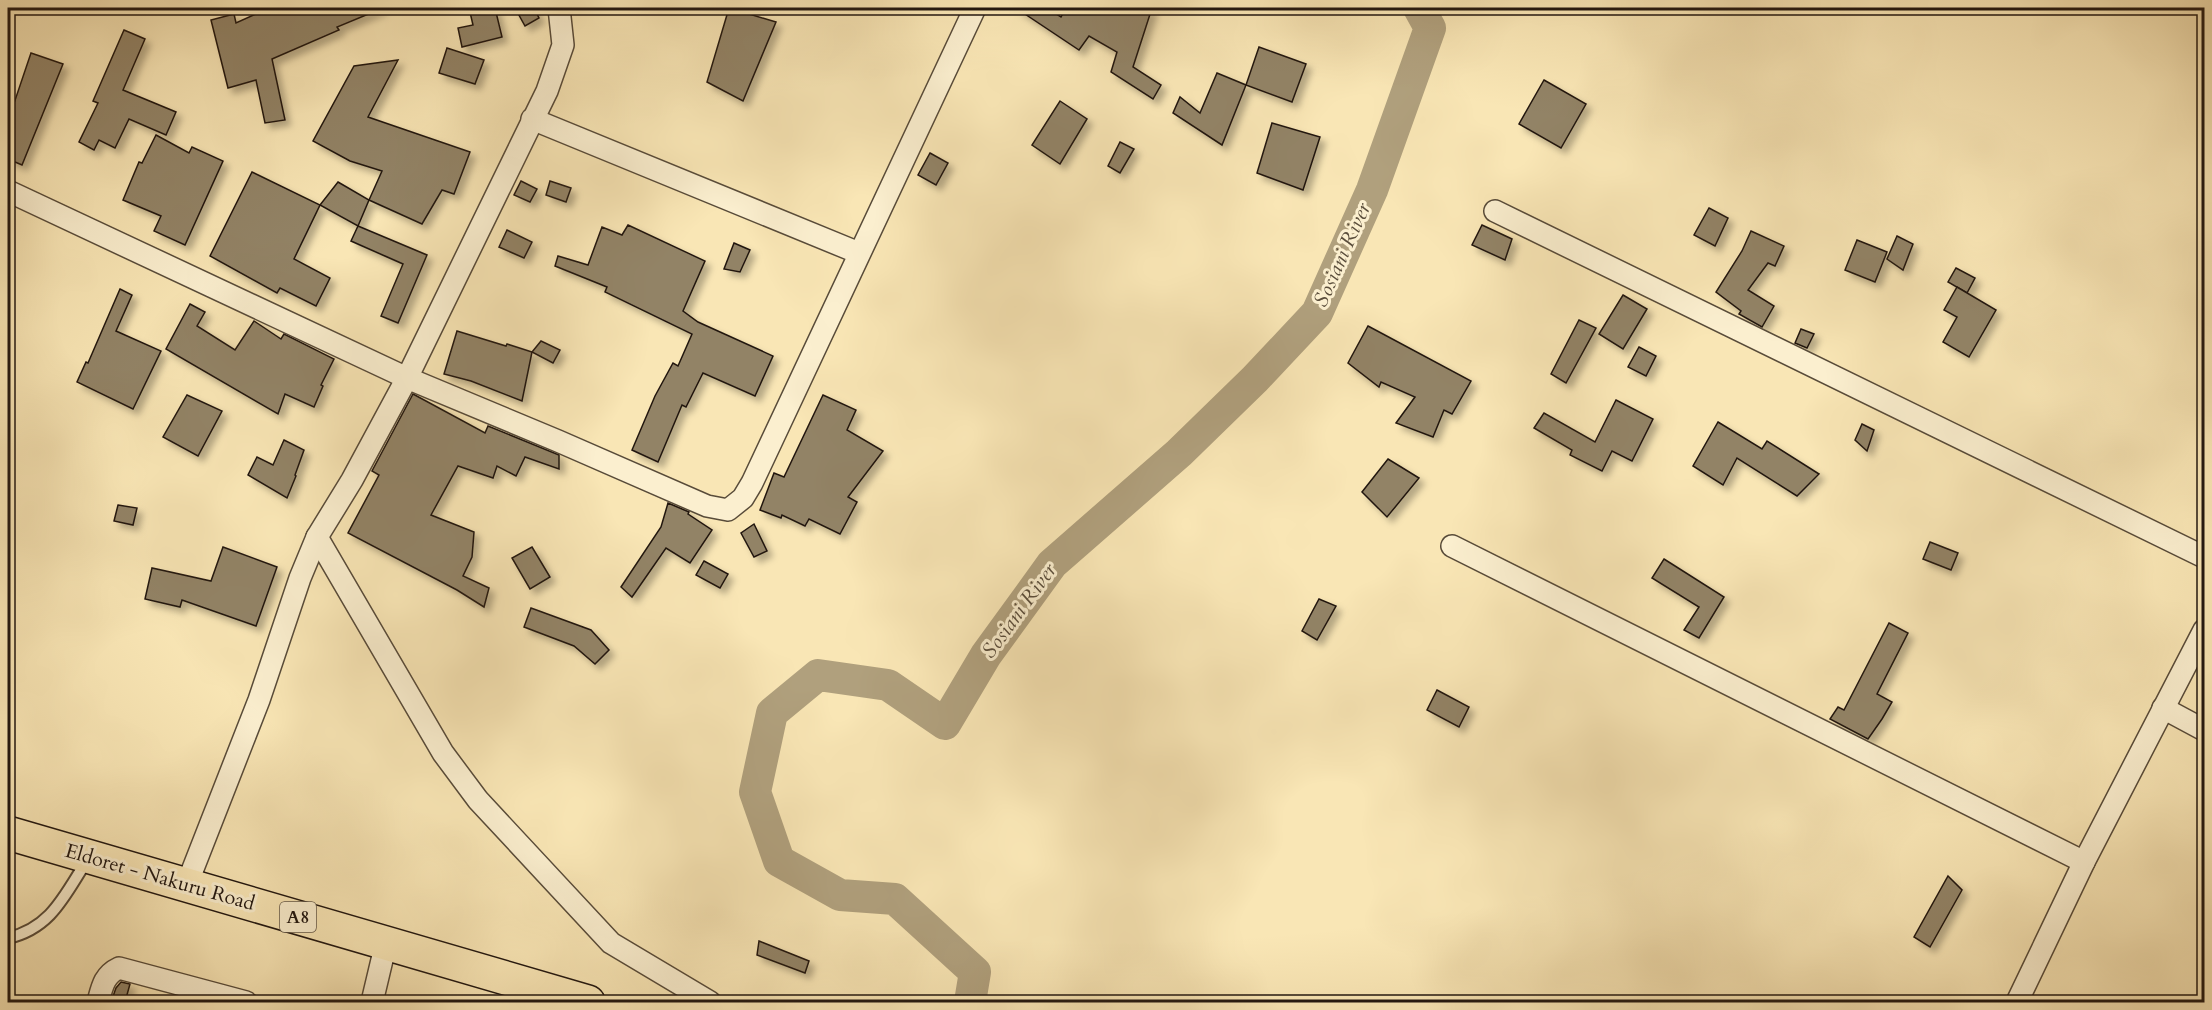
<svg xmlns="http://www.w3.org/2000/svg" width="2212" height="1010" font-family="Cardo,serif">
  <style>
    .lines { fill: none; stroke-linecap: round; stroke-linejoin: round }
    .river { stroke: #b0a07d; stroke-width: 32 }
    .building { fill: #928366; stroke: #221710; stroke-width: 1.5; filter: url(#shadow) }
    .service-casing { stroke: #584b39; stroke-width: 14 }
    .minor-casing { stroke: #584b39; stroke-width: 24 }
    .trunk-casing { stroke: #221710; stroke-width: 36 }
    .service { stroke: #fbefcf; stroke-width: 10 }
    .minor { stroke: #fbefcf; stroke-width: 21 }
    .trunk { stroke: #f9e6b5; stroke-width: 33 }
    .labels { text-anchor: middle; dominant-baseline: central; stroke-width: 6; stroke-linejoin: round; paint-order: stroke }
    .shield { fill: #fbefcf; stroke: #635849; stroke-width: 1.5 }
    .shield-label { font-size: 18px; font-weight: bold; fill: #221710 }
    .street-label { font-size: 20px; fill: #221710; stroke: #fbefcf }
    .water-label { font-size: 21px; font-style: italic; fill: #5b4e3c; stroke: #fbefcf }
  </style>
  <defs>
    <filter id="shadow"><feDropShadow dx="5.5" dy="5.5" stdDeviation="3" flood-color="#0004"/></filter>
  </defs>
  <rect width="100%" height="100%" fill="#f9e6b5"/>
  <filter id="stains"><feTurbulence type="fractalNoise" baseFrequency=".00333" numOctaves="4"/><feColorMatrix values="0 0 0 0 .2 0 0 0 0 .09 0 0 0 0 .02 0 0 0 .5 -.17"/></filter>
  <radialGradient id="worn" r=".72"><stop offset=".6" stop-color="#630" stop-opacity="0"/><stop offset="1" stop-color="#630" stop-opacity=".3"/></radialGradient>
  <g class="lines">
    <polyline class="river" points="970,1002 975,972 895,899 840,895 779,861 755,792 772,713 818,675 888,685 945,724 986,655 1052,564 1179,453 1255,379 1317,313 1372,190 1430,28 1419,8"/>
  </g>
  <g class="building">
    <polygon points="269,8 383,8 337,27 339,30 272,59 285,120 265,123 256,80 228,88 211,20 234,14 236,23"/>
    <polygon points="469,8 495,8 502,37 462,47 458,28 473,25"/>
    <polygon points="515,8 534,8 539,18 525,26"/>
    <polygon points="729,8 776,22 743,101 707,82"/>
    <polygon points="1016,8 1047,8 1061,17 1066,8 1152,8 1133,67 1161,85 1153,99 1111,72 1117,52 1089,36 1079,50"/>
    <polygon points="124,30 145,39 123,90 176,112 166,135 129,119 115,148 99,140 94,150 79,142 98,103 93,101"/>
    <polygon points="1259,47 1306,64 1292,102 1246,85"/>
    <polygon points="447,48 484,60 475,84 439,73"/>
    <polygon points="31,53 63,64 22,165 8,159 8,121"/>
    <polygon points="398,60 368,117 470,152 454,194 442,190 422,224 369,200 382,171 350,161 313,141 354,66"/>
    <polygon points="1217,73 1246,85 1222,145 1173,113 1180,97 1200,113"/>
    <polygon points="1544,80 1586,104 1561,148 1519,124"/>
    <polygon points="1060,101 1087,119 1060,164 1032,145"/>
    <polygon points="1272,123 1320,137 1303,190 1257,173"/>
    <polygon points="156,135 189,153 192,147 223,161 185,245 154,231 161,216 123,200 139,162 142,163"/>
    <polygon points="1120,142 1134,149 1120,173 1108,166"/>
    <polygon points="930,153 948,163 936,185 918,175"/>
    <polygon points="252,172 320,205 294,259 330,278 316,306 280,288 277,293 210,256"/>
    <polygon points="521,181 537,189 530,202 514,195"/>
    <polygon points="550,181 571,188 566,202 546,195"/>
    <polygon points="338,182 369,200 358,226 320,205"/>
    <polygon points="1709,208 1728,218 1715,246 1694,235"/>
    <polygon points="628,225 705,261 683,311 698,322 773,356 755,396 703,373 686,407 682,405 658,462 632,450 655,396 673,363 678,366 692,334 605,292 607,287 555,266 558,256 588,265 602,227 622,235"/>
    <polygon points="1482,225 1512,239 1505,260 1472,245"/>
    <polygon points="358,226 427,255 398,323 381,316 403,264 351,241"/>
    <polygon points="507,230 532,242 524,258 499,247"/>
    <polygon points="1751,231 1784,246 1775,266 1768,263 1748,290 1774,306 1762,327 1739,314 1741,311 1716,292 1742,251"/>
    <polygon points="1897,236 1913,244 1903,270 1887,259"/>
    <polygon points="1857,240 1887,252 1875,282 1845,270"/>
    <polygon points="734,243 750,250 740,272 724,269"/>
    <polygon points="1956,268 1975,278 1967,293 1948,282"/>
    <polygon points="1957,287 1996,310 1969,357 1943,342 1957,317 1944,310"/>
    <polygon points="120,289 132,295 116,331 161,351 133,409 77,382 86,362 88,363"/>
    <polygon points="1623,295 1647,309 1623,349 1599,334"/>
    <polygon points="190,304 205,312 197,326 235,350 254,321 281,339 284,334 334,359 321,385 323,386 314,407 285,394 278,414 166,349"/>
    <polygon points="1579,320 1596,328 1566,383 1551,374"/>
    <polygon points="1368,326 1471,381 1452,414 1444,410 1433,437 1396,423 1415,397 1381,382 1379,387 1348,363"/>
    <polygon points="1801,329 1814,334 1807,348 1795,343"/>
    <polygon points="457,331 506,346 507,344 532,352 522,401 471,381 444,374"/>
    <polygon points="541,341 560,350 553,363 532,352"/>
    <polygon points="1639,347 1656,356 1646,376 1628,367"/>
    <polygon points="413,394 485,433 488,426 559,455 559,469 525,457 516,476 497,466 493,478 458,466 431,515 474,532 472,557 463,576 489,588 484,607 457,590 348,533 379,475 372,471"/>
    <polygon points="187,395 222,411 198,456 163,437"/>
    <polygon points="823,395 856,410 847,430 883,451 848,497 857,502 840,534 809,519 805,526 782,515 781,518 760,510 774,473 784,477"/>
    <polygon points="1616,400 1653,419 1632,461 1612,451 1602,471 1570,455 1572,450 1534,428 1544,413 1595,442"/>
    <polygon points="1718,422 1762,449 1767,441 1819,474 1797,496 1737,458 1723,485 1693,466"/>
    <polygon points="1862,424 1874,430 1867,451 1855,440"/>
    <polygon points="284,440 304,450 295,475 296,476 287,498 248,475 257,457 273,465"/>
    <polygon points="1388,459 1419,478 1387,517 1362,492"/>
    <polygon points="668,503 689,512 688,514 712,530 690,563 666,548 632,597 621,587 661,527"/>
    <polygon points="118,505 137,508 133,525 114,521"/>
    <polygon points="754,524 767,551 754,557 741,533"/>
    <polygon points="1930,542 1958,553 1951,570 1923,559"/>
    <polygon points="223,547 277,567 256,626 182,600 180,607 145,599 152,568 211,581"/>
    <polygon points="532,547 550,577 530,589 512,558"/>
    <polygon points="1664,559 1724,597 1699,638 1684,630 1699,607 1652,578"/>
    <polygon points="704,561 728,574 720,588 696,575"/>
    <polygon points="1319,599 1336,606 1317,640 1302,631"/>
    <polygon points="531,608 591,630 609,650 595,664 574,646 524,627"/>
    <polygon points="1889,623 1908,633 1877,694 1892,702 1882,719 1868,739 1830,719 1838,707 1844,710"/>
    <polygon points="1437,690 1469,707 1459,727 1427,710"/>
    <polygon points="1948,876 1962,890 1930,947 1914,937"/>
    <polygon points="759,941 809,961 805,973 757,955"/>
    <polygon points="121,982 130,984 125,1002 111,1002 116,988"/>
  </g>
  <g class="lines">
    <defs>
      <path id="service" d="M 8,938 C 52,928 65,894 88,859"/>
      <g id="minor">
        <polyline points="532,119 859,253"/>
        <polyline points="8,191 407,378 558,441 707,506 728,510 743,498 752,483 975,8"/>
        <polyline points="1495,211 2204,557"/>
        <polyline points="317,537 443,753 478,800 611,943 710,1002"/>
        <polyline points="1452,546 2084,862"/>
        <polyline points="2163,708 2204,730"/>
        <polyline points="187,884 259,700 300,578 317,537 352,480 407,378 547,91 563,45 559,8"/>
        <path d="M 98,1002 C 102,987 104,975 119,968 L 246,1002"/>
        <polyline points="372,1002 386,943"/>
        <polyline points="2017,1002 2084,862 2204,630"/>
      </g>
      <polyline id="trunk" points="8,833 588,1002"/>
    </defs>
    <use href="#service" class="service-casing"/>
    <use href="#minor" class="minor-casing"/>
    <use href="#trunk" class="trunk-casing"/>
    <use href="#service" class="service"/>
    <use href="#minor" class="minor"/>
    <use href="#trunk" class="trunk"/>
  </g>
  <g class="labels">
    <rect class="shield" x="280" y="902" width="36" height="30" rx="4.5"/>
    <g class="shield-label">
      <text x="298" y="917">A8</text>
    </g>
    <g class="street-label">
      <text transform="translate(160 877) rotate(16)">Eldoret - Nakuru Road</text>
    </g>
    <g class="water-label">
      <text transform="translate(1342 255) rotate(-66)">Sosiani River</text>
      <text transform="translate(1019 611) rotate(-54)">Sosiani River</text>
    </g>
  </g>
  <rect width="2212" height="1010" fill="none" stroke="#f9e6b5" stroke-width="30"/>
  <rect x="9" y="9" width="2194" height="992" fill="none" stroke="#221710" stroke-width="3"/>
  <rect x="15" y="15" width="2182" height="980" fill="none" stroke="#221710" stroke-width="1.5"/>
  <rect width="100%" height="100%" filter="url(#stains)"/>
  <rect width="100%" height="100%" fill="url(#worn)"/>
</svg>
